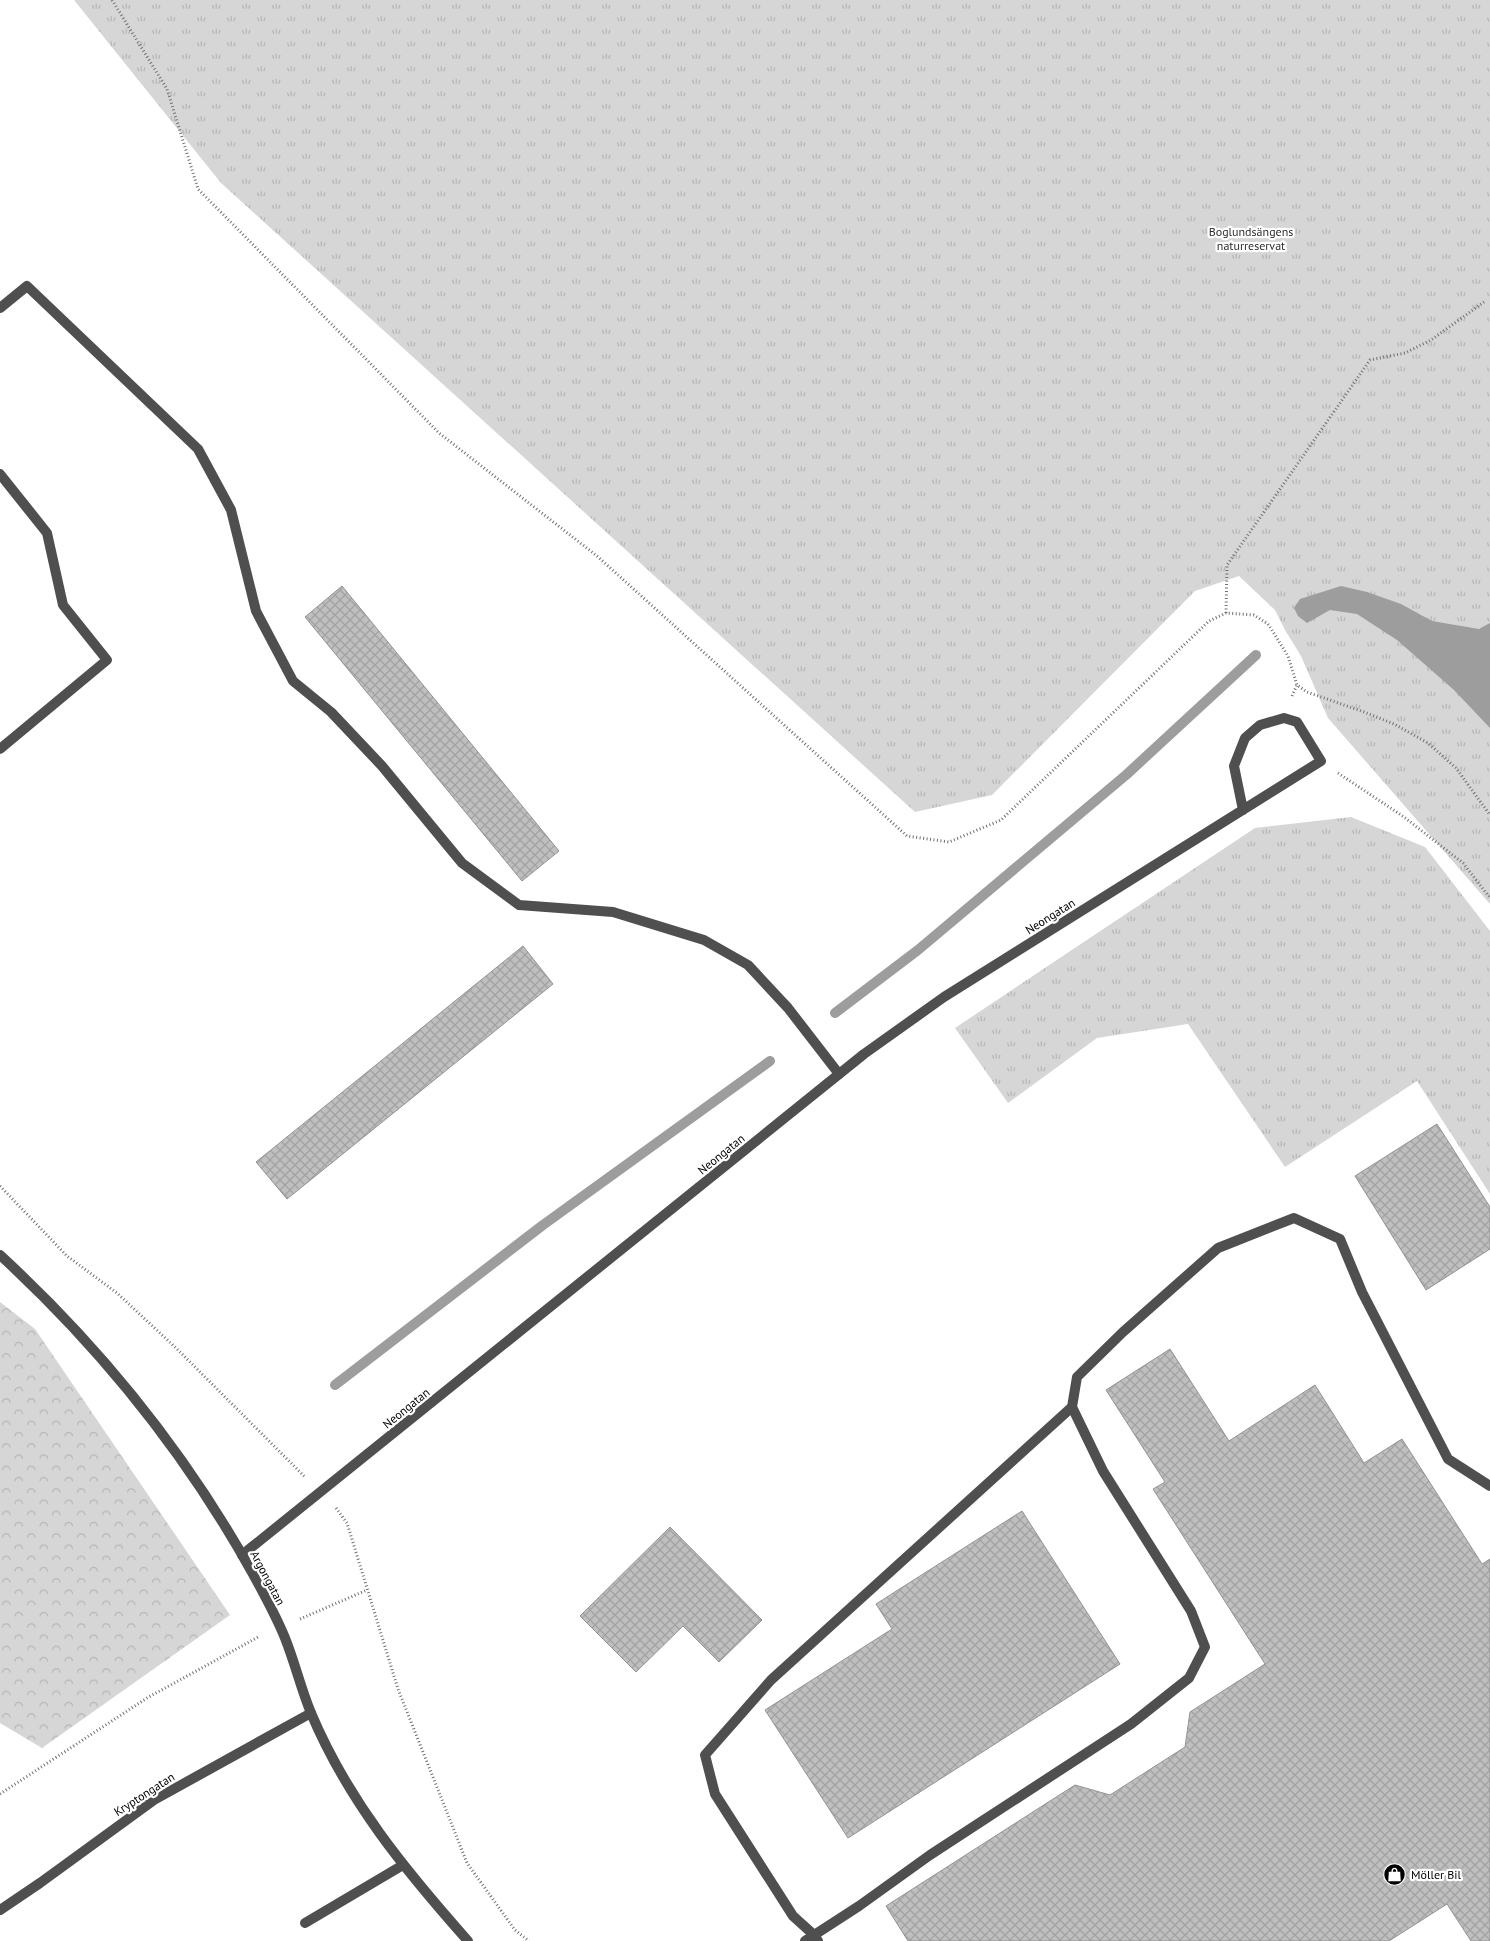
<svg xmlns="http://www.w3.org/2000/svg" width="1490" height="1941" font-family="'PT Sans',sans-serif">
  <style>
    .grass { fill: url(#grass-tufts) }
    .forest { fill: url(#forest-crowns) }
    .water { fill: #9d9d9d }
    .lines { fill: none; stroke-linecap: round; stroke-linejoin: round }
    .stream { stroke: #9d9d9d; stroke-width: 10 }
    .building { fill: url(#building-cross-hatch); stroke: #939393 }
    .path { stroke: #717171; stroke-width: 3; stroke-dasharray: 1 2.5; stroke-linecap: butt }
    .lane { stroke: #4f4f4f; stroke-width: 10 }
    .street { stroke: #4f4f4f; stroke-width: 10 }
    .labels { text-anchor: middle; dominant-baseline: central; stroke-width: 4.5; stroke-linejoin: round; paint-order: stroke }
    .park-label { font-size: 12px; fill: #2d2d2d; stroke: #fff }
    .street-label { font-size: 12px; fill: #000; stroke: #fff }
    .poi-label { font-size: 12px; fill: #000; stroke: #fff; text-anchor: start }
  </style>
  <defs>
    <pattern id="grass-tufts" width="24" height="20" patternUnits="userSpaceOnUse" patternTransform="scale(1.25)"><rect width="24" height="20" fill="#d6d6d6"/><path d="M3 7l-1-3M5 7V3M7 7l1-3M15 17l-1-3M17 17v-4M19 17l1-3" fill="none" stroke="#b6b6b6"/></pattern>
    <pattern id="forest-crowns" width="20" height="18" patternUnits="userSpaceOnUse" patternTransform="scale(1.25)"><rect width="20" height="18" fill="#d6d6d6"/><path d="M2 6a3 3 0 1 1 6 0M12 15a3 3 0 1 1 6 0" fill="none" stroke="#b6b6b6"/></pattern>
    <pattern id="building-cross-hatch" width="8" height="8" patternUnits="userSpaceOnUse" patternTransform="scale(1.25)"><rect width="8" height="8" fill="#bfbfbf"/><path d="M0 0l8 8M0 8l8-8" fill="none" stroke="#a2a2a2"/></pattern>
  </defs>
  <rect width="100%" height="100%" fill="#fff"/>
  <g class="grass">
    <polygon points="74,0 1490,0 1490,904 1328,718 1301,656 1285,630 1275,610 1239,576 1195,591 992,795 915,812 221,183"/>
    <polygon points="1351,817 1425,847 1490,931 1490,1194 1417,1081 1285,1167 1188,1024 1097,1038 1008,1103 955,1028 1255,828"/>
  </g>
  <polygon class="forest" points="0,1302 35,1329 230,1615 42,1748 0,1723"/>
  <polygon class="water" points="1341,586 1367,592 1401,604 1432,621 1479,629 1490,623 1490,728 1454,690 1397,640 1357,614 1330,610 1307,623 1298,616 1294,608 1300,599"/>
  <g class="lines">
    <g class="stream">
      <polyline points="835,1013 918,950 1126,775 1256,655"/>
      <polyline points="335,1385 543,1225 770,1061"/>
    </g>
  </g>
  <g class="building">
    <polygon points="342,586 559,851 522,881 305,617"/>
    <polygon points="523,946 553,984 287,1199 256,1162"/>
    <polygon points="1437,1124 1490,1207 1490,1249 1426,1290 1355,1176"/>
    <polygon points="1170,1349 1229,1441 1315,1385 1364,1463 1402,1439 1482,1564 1490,1559 1490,1941 1471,1941 1447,1904 1389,1941 908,1941 886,1906 1075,1785 1110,1795 1185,1747 1190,1712 1265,1664 1153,1489 1165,1482 1106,1390"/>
    <polygon points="1022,1511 1120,1664 848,1838 765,1710 892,1629 876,1604"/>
    <polygon points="670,1527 762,1620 719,1662 683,1626 636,1672 580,1616"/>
  </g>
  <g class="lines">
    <g class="path">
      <polyline points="112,0 167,89 198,189 439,433 597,556 907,836 949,842 1001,820 1209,621 1226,613 1254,615 1268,624 1288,656 1297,685 1307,692 1364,712 1394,724 1428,743 1456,768 1490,815"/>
      <polyline points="1226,613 1227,565 1370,360 1405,353 1431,340 1484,302"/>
      <polyline points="1292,696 1297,685"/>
      <polyline points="1338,773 1404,817 1463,863 1490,898"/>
      <polyline points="0,1186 67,1256 117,1293 176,1348 305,1477"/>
      <polyline points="336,1508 347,1523 398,1689 467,1863 515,1930 529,1941"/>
      <polyline points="300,1619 367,1590"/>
      <polyline points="0,1794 147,1698 260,1636"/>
    </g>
    <g class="lane">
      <polyline points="0,308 27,286 198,449 231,510 256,611 293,681 331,712 382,766 462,863 519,905 613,912 704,940 748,965 788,1008 839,1074"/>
      <polyline points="0,474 47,533 63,605 107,660 0,749"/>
      <polyline points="305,1923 403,1865"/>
      <polyline points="805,1941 859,1906 930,1855 1131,1724 1189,1678 1205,1647 1191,1611 1103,1471 1072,1407 1077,1377 1123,1332 1218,1248 1294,1218 1340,1239 1362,1292 1448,1459 1490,1486"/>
      <polyline points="818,1941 814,1935 793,1916 715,1794 705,1755 771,1680 1072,1407"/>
    </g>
    <g class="street">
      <path d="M 0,1255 C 100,1347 187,1455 253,1574 C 264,1594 276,1616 285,1638 C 295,1663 301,1689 311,1713 C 348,1801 406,1871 468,1941"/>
      <polyline points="242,1555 864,1054 944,997 1321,761 1297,722 1284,718 1260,725 1245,738 1234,766 1243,810"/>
      <polyline points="0,1910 40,1883 154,1800 311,1713"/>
    </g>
  </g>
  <defs>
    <symbol id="shop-disc" viewBox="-11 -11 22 22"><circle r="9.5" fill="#000" stroke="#fff"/><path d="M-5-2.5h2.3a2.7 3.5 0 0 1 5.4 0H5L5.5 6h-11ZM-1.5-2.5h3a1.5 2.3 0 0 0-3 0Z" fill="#fff"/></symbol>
  </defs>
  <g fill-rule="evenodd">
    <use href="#shop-disc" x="1382" y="1862" width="25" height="25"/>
  </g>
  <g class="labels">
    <g class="park-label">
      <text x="1251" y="231">Boglundsängens<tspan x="1251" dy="14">naturreservat</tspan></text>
    </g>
    <g class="street-label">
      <text transform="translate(1050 916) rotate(-32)">Neongatan</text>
      <text transform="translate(721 1154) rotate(-39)">Neongatan</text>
      <text transform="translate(406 1408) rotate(-39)">Neongatan</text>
      <text transform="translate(268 1578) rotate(62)">Argongatan</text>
      <text transform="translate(144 1794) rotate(-33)">Kryptongatan</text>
    </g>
    <g class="poi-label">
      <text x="1411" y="1874">Möller Bil</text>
    </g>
  </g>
</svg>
